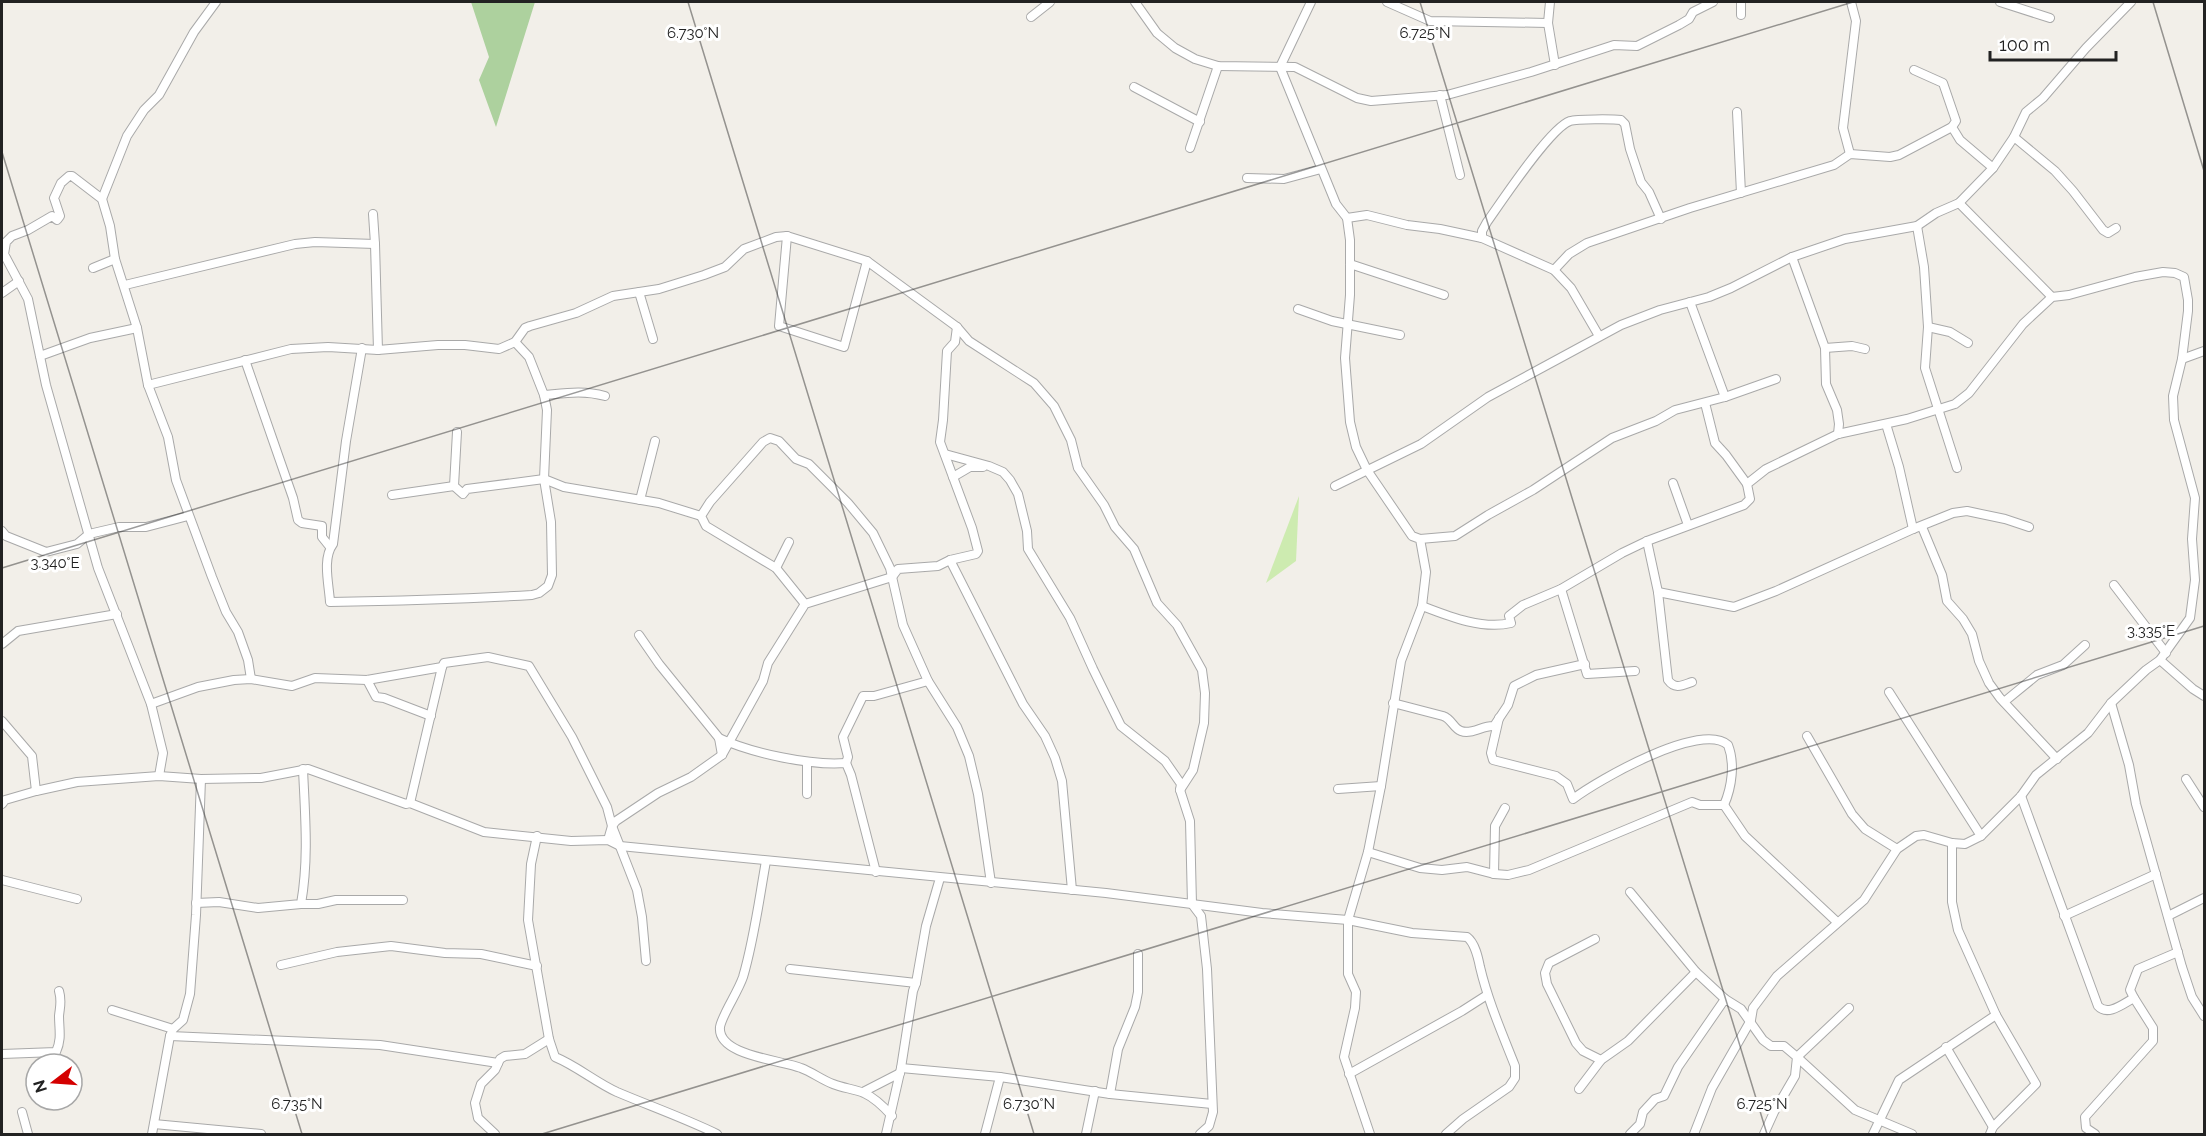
<svg xmlns="http://www.w3.org/2000/svg" width="2206" height="1136" font-family="Raleway,sans-serif">
  <style>
    .grass { fill: #cdebb0 }
    .forest { fill: #add19e }
    .lines { fill: none; stroke-linecap: round; stroke-linejoin: round }
    .street-casing { stroke: #a9a9a9; stroke-width: 10 }
    .street { stroke: #fff; stroke-width: 8 }
    .ticks { fill: none; stroke: #222; stroke-width: 1.5; stroke-opacity: 0.45 }
    .ticks-label { font-size: 15px; text-anchor: middle; fill: #222; stroke: #fff; stroke-width: 6; stroke-linejoin: round; paint-order: stroke }
  </style>
  <rect width="100%" height="100%" fill="#f2efe9"/>
  <polygon class="grass" points="1299,496 1296,561 1266,583"/>
  <polygon class="forest" points="471,2 535,2 496,127 479,80 489,57"/>
  <g class="lines">
    <defs>
      <g id="street">
        <polyline points="1135,2 1157,33 1175,48 1195,59 1218,66 1295,67 1357,98 1371,101 1447,95 1531,72 1614,45 1637,46 1679,25 1689,19 1693,12 1713,2"/>
        <polyline points="1311,2 1280,67 1336,204 1347,218 1350,240 1350,295 1345,358 1350,422 1356,447 1367,470 1412,536 1420,539 1426,572 1422,606 1401,661 1381,786 1368,852 1348,920 1348,974 1356,992 1355,1008 1344,1057 1370,1134"/>
        <polyline points="1387,2 1430,21 1548,23"/>
        <polyline points="1550,2 1548,23 1555,65"/>
        <polyline points="1741,2 1741,15"/>
        <polyline points="2000,2 2050,18"/>
        <polyline points="1031,17 1050,2"/>
        <polyline points="1914,70 1943,83 1956,121 1952,127 1960,140 1993,168"/>
        <polyline points="1134,87 1200,122"/>
        <polyline points="1440,95 1460,175"/>
        <polyline points="1737,112 1741,193"/>
        <polyline points="2014,137 2055,171 2073,191 2103,230 2108,233 2116,228"/>
        <polyline points="1190,148 1218,66"/>
        <polyline points="1850,154 1843,128 1856,21 1851,2"/>
        <polyline points="1247,178 1284,179 1321,169"/>
        <polyline points="102,199 127,136 144,110 159,95 194,32 216,2"/>
        <polyline points="1959,203 2052,297"/>
        <polyline points="373,214 375,244 378,350"/>
        <polyline points="1347,218 1367,215 1407,225 1440,229 1482,238 1554,270 1571,288 1599,336"/>
        <polyline points="1917,226 1924,267 1928,327 1925,368 1957,468"/>
        <polyline points="787,236 779,326 844,347 867,261"/>
        <path d="M 1482,238 L 1482,231 L 1487,222 C 1502,201 1550,128 1570,121 C 1577,119 1613,119 1621,120 L 1625,124 L 1630,149 L 1641,182 L 1649,192 L 1661,219"/>
        <polyline points="1792,257 1825,348 1826,384 1837,410 1839,424 1838,434"/>
        <polyline points="1350,264 1444,295"/>
        <polyline points="93,268 115,259"/>
        <polyline points="1554,270 1569,254 1587,243 1690,208 1834,165 1850,154 1890,157 1899,155 1952,127"/>
        <polyline points="125,285 295,244 315,242 375,244"/>
        <polyline points="639,292 653,339"/>
        <polyline points="2,293 19,281"/>
        <polyline points="1690,302 1725,397"/>
        <polyline points="1298,309 1332,321 1400,335"/>
        <polyline points="1928,327 1950,332 1968,343"/>
        <path d="M 362,348 L 346,441 L 333,544 C 322,559 329,584 330,602 C 398,601 465,599 532,595 L 539,593 L 548,586 L 552,575 L 551,522 L 544,479 L 547,410 L 544,395 L 529,357 L 515,342"/>
        <polyline points="1825,348 1852,346 1865,349"/>
        <polyline points="40,356 90,338 137,328"/>
        <polyline points="2182,359 2204,351"/>
        <polyline points="245,360 293,498 298,520 302,523 322,526 322,537 330,547"/>
        <polyline points="148,385 291,349 328,347 378,350 438,345 465,345 499,349 515,342 525,328 530,326 576,313 613,296 659,289 704,275 725,267 744,249 776,237 787,236 867,261 957,327 969,341 1034,383 1054,406 1071,440 1078,468 1104,505 1115,527 1134,549 1157,603 1177,625 1202,670 1205,693 1204,723 1193,770 1180,790"/>
        <path d="M 544,395 C 566,393 583,390 605,396"/>
        <polyline points="1705,403 1715,443 1726,455 1747,484"/>
        <polyline points="1886,424 1899,467 1913,529"/>
        <polyline points="457,432 454,486 463,494 467,489 544,479 564,487 659,503 701,516"/>
        <polyline points="945,454 989,466 1003,472 1010,480 1018,494 1027,531 1028,549 1070,618 1093,669 1121,726 1165,761 1181,784 1180,790 1190,821 1192,904 1201,916 1207,969 1213,1112 1209,1126 1200,1134"/>
        <polyline points="953,477 970,467 983,467"/>
        <polyline points="1673,483 1688,525"/>
        <polyline points="1335,486 1421,444 1488,397 1621,325 1660,310 1709,297 1731,288 1792,257 1845,239 1917,226 1936,213 1959,203 1993,168 2014,137 2026,112 2043,98 2086,48 2131,2"/>
        <polyline points="392,495 454,486"/>
        <polyline points="640,500 655,441"/>
        <polyline points="1922,527 1942,575 1947,601 1963,619 1972,634 1979,661 1989,683 2000,698 2057,759"/>
        <polyline points="2,531 6,536 46,552 77,544 89,534 119,527 146,527 188,516"/>
        <polyline points="1420,539 1455,536 1488,515 1533,490 1612,438 1656,421 1675,410 1725,397 1776,379"/>
        <path d="M 1647,541 L 1658,592 L 1668,680 C 1675,690 1683,685 1692,682"/>
        <polyline points="950,560 1023,704 1045,736 1055,758 1062,781 1072,890"/>
        <polyline points="776,568 789,542"/>
        <polyline points="2114,585 2166,653"/>
        <polyline points="1561,589 1587,674 1635,671"/>
        <polyline points="1658,592 1734,607 1776,591 1913,529 1953,513 1967,511 2005,519 2029,527"/>
        <polyline points="805,604 776,568 706,526 701,516 710,502 763,442 770,438 779,441 796,459 809,464 848,503 873,533 890,568 903,625 928,681 957,727 969,756 978,794 991,883"/>
        <path d="M 1422,606 C 1448,616 1482,630 1511,623 L 1509,616 L 1523,605 L 1561,589 L 1622,553 L 1647,541 L 1744,505 L 1750,499 L 1747,484 L 1766,469 L 1838,434 L 1907,419 L 1955,404 L 1969,393 L 2023,324 L 2052,297 L 2069,295 L 2135,277 L 2163,272 L 2175,273 L 2184,277 L 2188,300 L 2188,311 L 2182,359 L 2173,396 L 2174,420 L 2195,498 L 2192,539 L 2195,580 L 2190,618 L 2160,660 L 2146,670 L 2111,703 L 2088,733 L 2036,775 L 2021,796 L 1981,836 L 1965,844 L 1952,843 L 1924,835 L 1916,836 L 1897,849 L 1864,900 L 1777,976 L 1753,1008 L 1751,1020 L 1712,1088 L 1694,1134"/>
        <polyline points="639,635 659,664 719,738 722,755"/>
        <polyline points="2,644 18,631 117,614"/>
        <polyline points="2160,660 2193,689 2204,696"/>
        <polyline points="367,680 376,697 384,698 431,716"/>
        <polyline points="1889,692 1981,836"/>
        <polyline points="2004,702 2037,675 2063,665 2085,645"/>
        <path d="M 1393,703 L 1443,716 C 1452,719 1453,728 1461,731 C 1472,735 1483,725 1494,726 L 1508,705 L 1514,686 L 1536,675 L 1585,664"/>
        <polyline points="2111,703 2129,765 2136,804 2182,967 2192,997 2204,1016"/>
        <polyline points="151,704 198,687 234,680 251,679 292,686 315,678 367,680 442,667 444,663 488,657 529,666 572,737 607,807 612,826 637,890 642,917 646,961"/>
        <path d="M 1499,718 L 1491,753 L 1493,760 L 1556,776 L 1567,784 L 1573,799 C 1598,780 1701,721 1728,745 C 1735,763 1732,787 1724,805"/>
        <polyline points="2,721 32,756 36,791"/>
        <polyline points="1807,736 1852,814 1865,829 1897,849"/>
        <path d="M 719,738 C 751,753 811,766 846,763 L 851,775 L 876,872"/>
        <polyline points="846,763 848,757 843,737 863,696 874,696 928,681"/>
        <polyline points="159,776 163,753 151,704 98,568 46,385 28,299 4,254 6,242 12,236 28,230 52,216 57,220 60,216 54,198 61,183 69,176 72,176 102,199 110,226 115,259 137,328 148,385 168,437 176,480 212,577 226,612 238,632 248,660 251,679"/>
        <polyline points="2186,779 2204,807"/>
        <polyline points="1338,789 1381,786"/>
        <polyline points="807,794 807,762"/>
        <path d="M 2021,796 L 2098,1006 C 2108,1017 2124,1003 2134,998 L 2153,1028 L 2153,1041 L 2085,1117 L 2086,1128 L 2095,1134"/>
        <polyline points="410,803 442,667"/>
        <path d="M 2,804 L 5,800 L 36,791 L 77,782 L 159,776 L 201,779 L 261,778 L 308,769 L 406,804 L 410,803 L 484,832 L 571,841 L 608,840 L 620,846 L 1106,893 L 1262,913 L 1348,920 L 1412,933 L 1467,937 C 1475,943 1478,957 1480,967 C 1488,1001 1502,1033 1515,1066 L 1515,1078 L 1509,1087 L 1463,1119 L 1446,1134"/>
        <path d="M 537,836 L 531,864 L 528,920 L 549,1039 L 555,1057 C 577,1066 595,1082 617,1092 C 650,1106 684,1118 717,1134"/>
        <polyline points="608,840 612,826 616,821 658,793 691,777 722,755 763,681 768,663 805,604 892,577 898,569 938,566 950,560 976,554 978,551 972,528 940,442 943,420 947,351 955,342 957,327"/>
        <polyline points="1368,852 1420,868 1442,870 1467,867 1494,874 1508,875 1529,870 1692,802 1700,805 1724,805 1745,836 1837,922"/>
        <path d="M 766,861 C 759,900 754,940 743,977 C 738,992 722,1015 720,1027 C 717,1056 782,1060 801,1068 C 812,1072 822,1080 833,1084 C 843,1088 854,1089 864,1093 C 875,1098 884,1107 892,1116"/>
        <polyline points="1494,874 1495,826 1505,808"/>
        <polyline points="2,880 77,899"/>
        <polyline points="1630,892 1696,972"/>
        <path d="M 196,903 L 219,902 L 258,908 L 301,904 C 309,859 305,815 303,769"/>
        <polyline points="301,904 318,904 336,900 403,900"/>
        <polyline points="2064,916 2156,874"/>
        <polyline points="2168,916 2204,898"/>
        <polyline points="1595,939 1549,963 1545,973 1547,984 1576,1043 1583,1051 1601,1060"/>
        <polyline points="281,965 337,952 391,946 445,953 481,954 537,966"/>
        <polyline points="790,969 916,983"/>
        <polyline points="2134,998 2130,990 2138,969 2178,952"/>
        <polyline points="1849,1008 1797,1057 1855,1110 1912,1134"/>
        <polyline points="112,1010 173,1029"/>
        <polyline points="170,1036 380,1045 498,1063"/>
        <polyline points="1946,1047 1993,1127"/>
        <path d="M 2,1054 L 56,1052 C 62,1039 59,1029 59,1016 C 60,1006 62,1001 59,991"/>
        <polyline points="901,1068 1000,1077 1110,1094 1212,1104"/>
        <polyline points="1349,1074 1462,1011 1487,995"/>
        <polyline points="1579,1089 1601,1060 1628,1041 1696,972 1725,999"/>
        <polyline points="863,1092 900,1073"/>
        <polyline points="1110,1094 1118,1049 1135,1007 1138,992 1138,954"/>
        <polyline points="22,1112 28,1134"/>
        <polyline points="154,1124 261,1134"/>
        <polyline points="152,1134 170,1036 173,1029 183,1020 190,994 196,915 201,779"/>
        <polyline points="495,1134 478,1118 475,1103 481,1084 495,1070 500,1059 505,1056 525,1054 549,1039"/>
        <polyline points="886,1134 901,1068 913,991 916,983 926,926 940,878"/>
        <polyline points="985,1134 1000,1077"/>
        <polyline points="1086,1134 1095,1091"/>
        <polyline points="1630,1134 1640,1124 1643,1112 1655,1099 1664,1096 1678,1067 1725,999 1741,1009 1763,1040 1771,1046 1784,1046 1797,1057 1795,1076 1774,1112 1764,1134"/>
        <polyline points="1873,1134 1899,1080 1996,1015 1958,930 1952,902 1952,843"/>
        <polyline points="1990,1134 1993,1127 2036,1084 1996,1015"/>
      </g>
    </defs>
    <use href="#street" class="street-casing"/>
    <use href="#street" class="street"/>
  </g>
  <path class="ticks" d="M 688,2 L 1034,1134M 1420,2 L 1767,1134M 2153,2 L 2204,171M 2,152 L 302,1134M 2,568 L 1853,2M 542,1134 L 2204,626"/>
  <g class="ticks-label">
    <text x="693" y="38">6.730°N</text>
    <text x="1425" y="38">6.725°N</text>
    <text x="55" y="568">3.340°E</text>
    <text x="2151" y="636">3.335°E</text>
    <text x="297" y="1109">6.735°N</text>
    <text x="1029" y="1109">6.730°N</text>
    <text x="1762" y="1109">6.725°N</text>
  </g>
  <rect width="2206" height="1136" fill="none" stroke="#222222" stroke-width="6"/>
  <g transform="translate(54 1082) rotate(253)"><circle r="28" fill="#ffffff" stroke="#a7a7a7" stroke-width="1.5"/>
  <path d="M0-4.5L10 22L0 15L-10 22Z" fill="#d40000"/>
  <text y="-9" font-size="16" font-weight="bold" text-anchor="middle" fill="#222222">N</text>
  </g>
  <path d="M1990 51v9h126v-9" fill="none" stroke="#222222" stroke-width="3"/>
  <text x="1999" y="51" font-size="18" fill="#222222" stroke="#ffffff" stroke-width="4.5" paint-order="stroke">100 m</text>
</svg>
